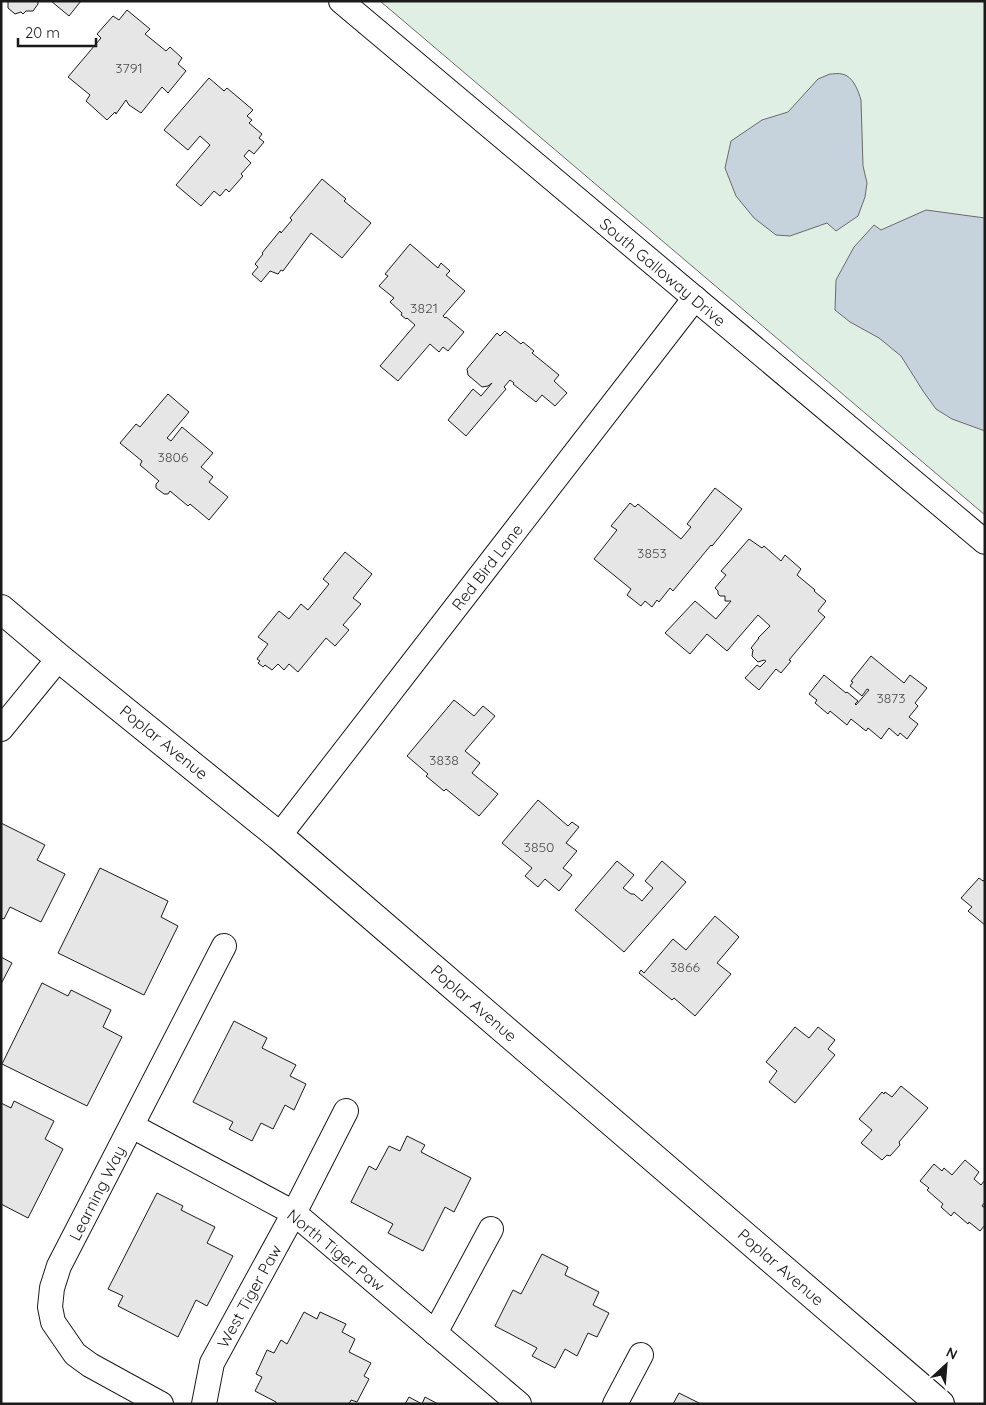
<svg xmlns="http://www.w3.org/2000/svg" width="986" height="1405" font-family="Quicksand,sans-serif">
  <style>
    .green { fill: #e0efe3; stroke: #6a6a6a }
    .water { fill: #c6d2dc; stroke: #6a6a6a }
    .building { fill: #e6e6e6; stroke: #1a1a1a }
    .lines { fill: none; stroke-linecap: round; stroke-linejoin: round }
    .minor-casing { stroke: #1a1a1a; stroke-width: 26 }
    .primary-casing { stroke: #1a1a1a; stroke-width: 30 }
    .minor { stroke: #fff; stroke-width: 24 }
    .primary { stroke: #fff; stroke-width: 28 }
    .labels { text-anchor: middle; dominant-baseline: central; stroke-width: 4; stroke-linejoin: round; paint-order: stroke }
    .number-label { font-size: 14px; fill: #4d4d4d }
    .street-label { font-size: 16px; fill: #1a1a1a; stroke: #fff }
  </style>
  <rect width="100%" height="100%" fill="#fff"/>
  <polygon class="green" points="380,1 985,1 985,515"/>
  <g class="water">
    <path d="M 830,74 C 833,74 839,73 842,74 C 853,76 858,90 861,100 L 863,166 L 867,183 L 865,197 L 858,216 L 836,231 L 827,223 L 790,236 L 776,235 L 754,218 L 736,196 L 725,168 L 731,141 L 762,120 L 788,112 L 818,79 Z"/>
    <polygon points="926,210 985,218 985,431 952,419 936,409 923,391 901,356 879,338 850,322 835,310 836,280 854,247 874,225 881,230"/>
  </g>
  <g class="building">
    <polygon points="8,1 38,1 38,4 33,11 26,11 23,14 21,12 15,14 8,8"/>
    <polygon points="51,1 81,1 69,16"/>
    <polygon points="127,10 150,29 145,34 166,51 170,47 182,58 178,64 186,71 168,93 162,87 141,113 129,105 126,100 116,114 115,112 107,120 86,101 90,95 68,77 101,38 97,34 113,16 119,20"/>
    <polygon points="209,78 224,91 227,88 253,110 247,116 252,120 249,123 262,134 259,138 264,142 254,154 249,150 244,156 251,163 241,174 243,176 229,192 226,189 220,196 214,191 201,206 176,185 210,145 200,136 188,150 164,130"/>
    <polygon points="322,179 346,199 344,201 371,223 342,258 311,233 283,271 281,270 278,274 270,271 261,282 252,274 258,267 255,264 263,254 262,253 280,231 281,233 292,220 290,218"/>
    <polygon points="410,244 438,268 441,263 450,271 446,275 465,291 443,316 445,318 446,317 464,332 448,351 443,347 439,352 430,344 398,381 380,366 415,325 407,318 406,319 401,315 402,313 390,302 394,298 379,286 388,276 385,274"/>
    <polygon points="505,331 521,344 523,342 534,351 532,353 559,375 554,381 567,393 555,406 542,395 536,402 513,384 514,383 510,380 504,387 506,389 466,436 448,420 473,389 481,396 492,383 488,386 482,387 468,375 467,369 497,333 500,336"/>
    <polygon points="168,394 189,412 167,438 171,441 182,427 213,453 201,467 213,477 209,482 228,497 209,520 190,504 188,506 170,491 168,494 164,494 156,488 156,484 159,481 140,465 142,461 120,443 136,424 140,427"/>
    <polygon points="715,488 742,509 712,546 711,545 673,591 670,588 659,602 657,600 652,607 645,601 641,606 627,595 631,589 594,559 617,530 611,526 630,503 635,507 638,504 681,539 691,527 687,524"/>
    <polygon points="749,539 762,548 764,546 781,561 785,555 801,569 797,575 815,590 814,591 826,601 818,611 825,617 789,660 791,661 781,673 776,669 759,690 745,678 757,665 760,667 766,661 764,660 758,662 752,656 753,650 751,648 759,638 758,638 770,626 758,615 727,651 707,634 690,654 665,633 695,601 716,619 731,601 725,601 725,596 720,596 718,594 718,591 715,588 726,575 721,571"/>
    <polygon points="345,552 372,574 353,598 361,604 343,625 349,630 335,646 326,638 298,672 289,664 284,670 278,664 272,670 265,665 263,667 258,663 260,661 257,659 268,644 258,637 279,611 289,619 301,604 308,610 329,584 323,579"/>
    <polygon points="871,656 904,683 910,675 927,688 915,703 918,706 909,717 918,724 907,739 900,733 898,736 889,728 881,739 868,728 866,731 851,719 847,725 830,711 828,714 815,703 817,700 809,694 824,675 846,693 847,692 858,701 855,704 856,705 869,690 867,689 862,696 850,686 853,682 851,681"/>
    <polygon points="454,700 474,716 483,706 495,716 465,751 480,763 472,773 498,794 479,816 446,789 444,791 426,776 428,774 407,756"/>
    <polygon points="538,800 568,826 572,822 579,827 566,843 577,851 563,868 572,875 559,891 545,879 538,887 525,876 532,868 502,843"/>
    <polygon points="1,823 45,845 37,860 65,874 41,922 10,907 4,919 1,918"/>
    <polygon points="617,861 634,875 623,888 631,894 634,894 642,901 653,888 645,881 662,861 686,882 624,952 575,910"/>
    <polygon points="100,868 168,901 161,917 178,926 144,995 58,953"/>
    <polygon points="979,878 983,881 985,879 985,925 968,911 972,907 961,898"/>
    <polygon points="715,916 739,937 717,963 731,974 695,1016 674,998 672,1000 639,973 641,970 644,973 673,939 686,950"/>
    <polygon points="1,957 12,963 1,984"/>
    <polygon points="42,983 68,996 71,990 111,1010 103,1027 122,1037 87,1106 2,1064"/>
    <polygon points="234,1021 267,1038 262,1048 296,1065 290,1076 306,1084 294,1110 285,1105 273,1129 261,1123 252,1141 229,1129 233,1122 193,1102"/>
    <polygon points="795,1027 809,1038 818,1027 835,1040 828,1049 835,1055 795,1103 769,1082 777,1071 766,1062"/>
    <polygon points="901,1086 928,1108 899,1142 900,1145 890,1156 887,1155 882,1160 861,1143 872,1130 859,1119 882,1092 884,1094 885,1092 892,1097"/>
    <polygon points="14,1101 54,1121 45,1139 63,1149 28,1218 1,1204 1,1103 11,1108"/>
    <polygon points="407,1136 425,1145 421,1152 471,1178 454,1212 445,1207 423,1251 388,1233 393,1224 351,1202 369,1166 376,1170 389,1146 400,1151"/>
    <polygon points="965,1160 979,1172 974,1179 981,1185 985,1180 985,1202 982,1206 985,1208 985,1225 980,1231 969,1222 968,1224 954,1212 951,1216 941,1207 943,1204 927,1190 929,1188 920,1181 934,1164 942,1171 944,1168 952,1175"/>
    <polygon points="157,1193 183,1206 181,1210 215,1227 207,1243 233,1256 207,1306 196,1300 178,1337 118,1306 123,1296 108,1289"/>
    <polygon points="542,1254 568,1267 565,1275 599,1292 593,1305 609,1313 597,1337 588,1333 577,1356 565,1349 555,1368 532,1356 537,1348 495,1326 513,1290 521,1294"/>
    <polygon points="304,1312 317,1319 320,1312 346,1324 342,1332 355,1339 349,1352 371,1363 364,1376 369,1379 357,1402 351,1400 349,1404 276,1404 276,1402 255,1391 262,1377 256,1374 267,1350 274,1353 281,1340 287,1344"/>
    <polygon points="679,1393 701,1404 673,1404"/>
    <polygon points="409,1397 422,1404 425,1397 438,1404 405,1404"/>
  </g>
  <g class="lines">
    <defs>
      <g id="minor">
        <polyline points="341,1 985,542"/>
        <polyline points="1,729 59,658"/>
        <polyline points="279,836 695,298"/>
        <polyline points="132,1126 294,1213 519,1404"/>
        <polyline points="435,1333 491,1229"/>
        <polyline points="161,1404 90,1365 75,1354 53,1322 50,1307 52,1288 59,1266 224,946"/>
        <polyline points="204,1404 212,1363 294,1213 346,1111"/>
        <polyline points="615,1404 641,1355"/>
      </g>
      <polyline id="primary" points="1,609 59,658 279,836 940,1404"/>
    </defs>
    <use href="#minor" class="minor-casing"/>
    <use href="#primary" class="primary-casing"/>
    <use href="#minor" class="minor"/>
    <use href="#primary" class="primary"/>
  </g>
  <g class="labels">
    <g class="number-label">
      <text x="129" y="68">3791</text>
      <text x="424" y="308">3821</text>
      <text x="173" y="457">3806</text>
      <text x="652" y="553">3853</text>
      <text x="891" y="698">3873</text>
      <text x="444" y="760">3838</text>
      <text x="539" y="847">3850</text>
      <text x="685" y="967">3866</text>
    </g>
    <g class="street-label">
      <text transform="translate(663 272) rotate(40)">South Galloway Drive</text>
      <text transform="translate(487 567) rotate(-52)">Red Bird Lane</text>
      <text transform="translate(164 742) rotate(39)">Poplar Avenue</text>
      <text transform="translate(474 1003) rotate(41)">Poplar Avenue</text>
      <text transform="translate(97 1193) rotate(-63)">Learning Way</text>
      <text transform="translate(336 1250) rotate(39)">North Tiger Paw</text>
      <text transform="translate(781 1267) rotate(41)">Poplar Avenue</text>
      <text transform="translate(249 1296) rotate(-61)">West Tiger Paw</text>
    </g>
  </g>
  <rect width="986" height="1405" fill="none" stroke="#1a1a1a" stroke-width="5"/>
  <g transform="translate(946 1365) rotate(26)" stroke="#ffffff" stroke-width="4" paint-order="stroke">
  <path d="M0-4L9 19L0 12L-9 19Z" fill="#1a1a1a"/>
  <text y="-8" font-size="14" font-weight="bold" text-anchor="middle" fill="#1a1a1a">N</text>
  </g>
  <path d="M18 38v8h78v-8" fill="none" stroke="#1a1a1a" stroke-width="2.5"/>
  <text x="25" y="38" font-size="15" fill="#1a1a1a" stroke="#ffffff" stroke-width="4" paint-order="stroke">20 m</text>
</svg>
